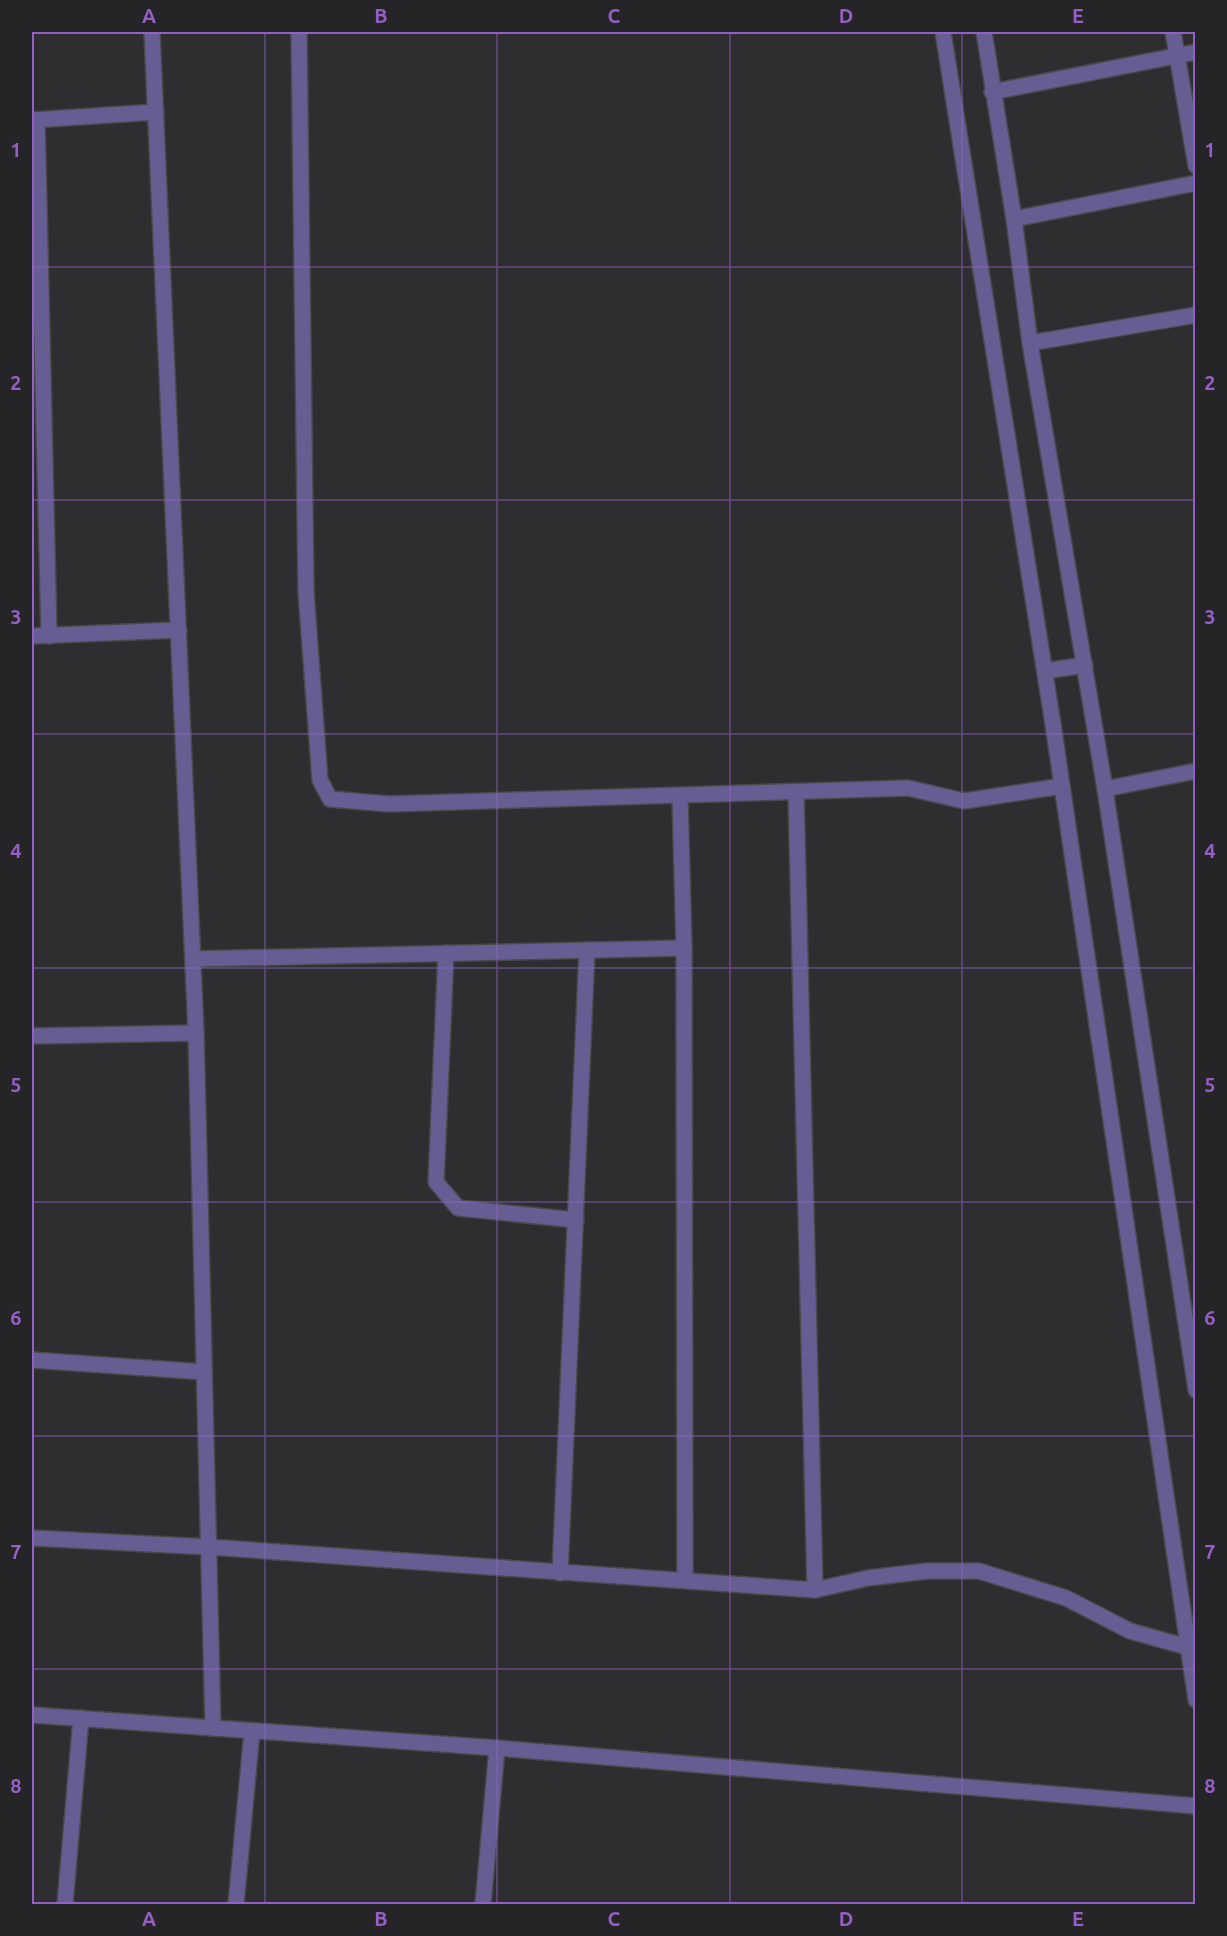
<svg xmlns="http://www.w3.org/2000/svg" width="1227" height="1936" font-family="Ubuntu,sans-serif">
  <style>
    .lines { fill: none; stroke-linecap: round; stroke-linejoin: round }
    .minor-casing { stroke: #49494b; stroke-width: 18 }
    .minor { stroke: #665e92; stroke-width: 15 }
    .grid { fill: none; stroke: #965fc6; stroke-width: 1.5; stroke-opacity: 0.55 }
    .neatline { fill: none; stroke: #965fc6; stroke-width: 2 }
    .grid-label { font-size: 20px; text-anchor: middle; font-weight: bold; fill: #965fc6 }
  </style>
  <rect width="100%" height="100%" fill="#2e2e30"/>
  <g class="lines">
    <defs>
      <g id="minor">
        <polyline points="152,32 196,1033 213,1728"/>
        <polyline points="299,32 306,592 320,780 330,799 389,804 908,788 964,801 1062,786"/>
        <polyline points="943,32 1053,724 1196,1700"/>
        <polyline points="984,32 1014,219 1030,343 1105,789 1196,1390"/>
        <polyline points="1173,32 1196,166"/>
        <polyline points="992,92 1196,52"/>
        <polyline points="32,120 156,112"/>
        <polyline points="37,120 49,636"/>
        <polyline points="1014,219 1196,183"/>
        <polyline points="1030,343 1196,315"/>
        <polyline points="32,636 179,630"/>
        <polyline points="1045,671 1085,665"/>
        <polyline points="1105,789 1196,771"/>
        <polyline points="796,793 815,1590"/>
        <polyline points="680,796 684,948 685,1580"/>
        <polyline points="446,953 436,1182 458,1208 576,1220"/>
        <polyline points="193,959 684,948"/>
        <polyline points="32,1036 196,1033"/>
        <polyline points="32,1360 204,1372"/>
        <polyline points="32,1538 209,1547 815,1590 868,1578 927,1571 979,1571 1066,1598 1130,1631 1187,1647"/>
        <polyline points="560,1573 587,950"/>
        <polyline points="32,1715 497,1748 1196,1806"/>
        <polyline points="65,1904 81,1718"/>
        <polyline points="236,1904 252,1731"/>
        <polyline points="483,1904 497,1748"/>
      </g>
    </defs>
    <use href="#minor" class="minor-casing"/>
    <use href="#minor" class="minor"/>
  </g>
  <path class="grid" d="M 265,32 L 265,1904M 497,32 L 497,1904M 730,32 L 730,1904M 962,32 L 962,1904M 32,267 L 1196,267M 32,500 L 1196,500M 32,734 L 1196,734M 32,968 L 1196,968M 32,1202 L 1196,1202M 32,1436 L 1196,1436M 32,1669 L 1196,1669"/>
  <rect width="1227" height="1936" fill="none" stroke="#252427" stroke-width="66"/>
  <rect x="33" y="33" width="1161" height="1870" class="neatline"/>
  <g class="grid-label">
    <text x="149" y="23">A</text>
    <text x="381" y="23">B</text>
    <text x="614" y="23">C</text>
    <text x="846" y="23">D</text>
    <text x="1078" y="23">E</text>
    <text x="16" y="157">1</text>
    <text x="1210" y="157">1</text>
    <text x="16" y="390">2</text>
    <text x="1210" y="390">2</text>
    <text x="16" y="624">3</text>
    <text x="1210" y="624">3</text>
    <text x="16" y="858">4</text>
    <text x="1210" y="858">4</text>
    <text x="16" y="1092">5</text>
    <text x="1210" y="1092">5</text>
    <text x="16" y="1325">6</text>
    <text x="1210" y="1325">6</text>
    <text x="16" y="1559">7</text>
    <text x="1210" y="1559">7</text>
    <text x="16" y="1793">8</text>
    <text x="1210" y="1793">8</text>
    <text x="149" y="1926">A</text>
    <text x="381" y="1926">B</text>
    <text x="614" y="1926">C</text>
    <text x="846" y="1926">D</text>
    <text x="1078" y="1926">E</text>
  </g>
</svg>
